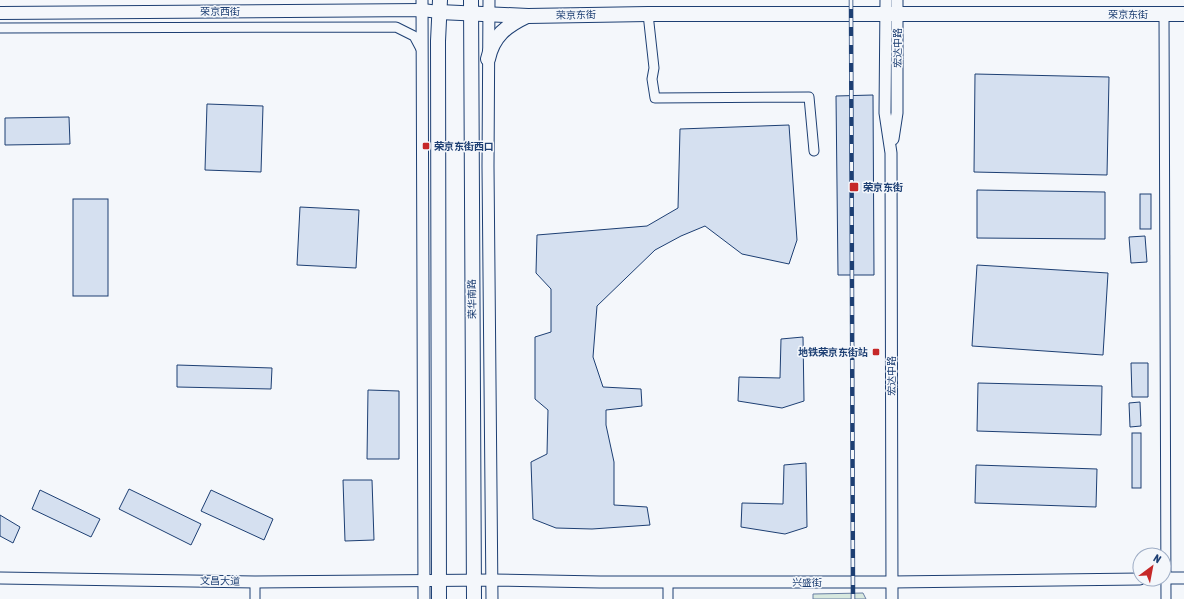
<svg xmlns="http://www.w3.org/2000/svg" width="1184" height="599" font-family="'Asap Condensed','Noto Sans SC',sans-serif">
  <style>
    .green { fill: #d7e8df; stroke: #687fa3 }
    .building { fill: #d5e0f0; stroke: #1d3f73 }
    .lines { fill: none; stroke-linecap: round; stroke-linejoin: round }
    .minor-casing { stroke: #1d3f73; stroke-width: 11 }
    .tertiary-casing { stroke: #1d3f73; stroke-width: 13 }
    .secondary-casing { stroke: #1d3f73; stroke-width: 14 }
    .primary-casing { stroke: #1d3f73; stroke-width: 16 }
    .minor { stroke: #f4f7fb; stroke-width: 9 }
    .tertiary { stroke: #f4f7fb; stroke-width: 11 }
    .secondary { stroke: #f4f7fb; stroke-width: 12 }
    .primary { stroke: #f4f7fb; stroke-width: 14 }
    .rail-casing { stroke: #1d3f73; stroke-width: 4.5 }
    .rail { stroke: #f4f7fb; stroke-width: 3; stroke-dasharray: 9; stroke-linecap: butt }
    .poi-dot { fill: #c62828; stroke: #f4f7fb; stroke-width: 1.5 }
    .labels { text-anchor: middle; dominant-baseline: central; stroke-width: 3; stroke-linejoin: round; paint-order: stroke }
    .street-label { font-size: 10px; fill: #1d3f73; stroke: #f4f7fb }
    .poi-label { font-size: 10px; font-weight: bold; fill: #1d3f73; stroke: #f4f7fb; text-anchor: start }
  </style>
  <rect width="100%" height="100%" fill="#f4f7fb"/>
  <polygon class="green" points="863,593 866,599 813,599 813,594"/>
  <g class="building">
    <polygon points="975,74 1109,77 1107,175 974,172"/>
    <polygon points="873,95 874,275 838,275 836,96"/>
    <polygon points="207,104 263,106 261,172 205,170"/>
    <polygon points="69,117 70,144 5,145 5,118"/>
    <polygon points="789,125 797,240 789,264 742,254 705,226 681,236 655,250 597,306 593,357 603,387 641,389 642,406 606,410 606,425 614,462 614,505 647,507 650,525 592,529 556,528 533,519 531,462 547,454 548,410 535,399 535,337 551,332 551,289 536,273 537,235 647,226 678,208 680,129"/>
    <polygon points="977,190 1105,192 1105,239 977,238"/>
    <rect x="1140" y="194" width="11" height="35"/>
    <rect x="73" y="199" width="35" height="97"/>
    <polygon points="300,207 359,210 356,268 297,265"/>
    <polygon points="1145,236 1147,262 1131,263 1129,237"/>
    <polygon points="977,265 1108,273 1103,355 972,346"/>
    <polygon points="803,337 804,401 782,408 738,401 739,377 780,378 781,339"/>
    <polygon points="1131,363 1148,363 1148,397 1132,397"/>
    <polygon points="177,365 272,368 271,389 177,387"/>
    <polygon points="978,383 1102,386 1101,435 977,431"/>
    <polygon points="368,390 399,391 399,459 367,459"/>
    <polygon points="1140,402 1141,426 1130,427 1129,403"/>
    <rect x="1132" y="433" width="9" height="55"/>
    <polygon points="806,463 807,527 785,534 741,527 742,503 783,504 784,465"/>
    <polygon points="976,465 1097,469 1096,507 975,503"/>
    <polygon points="343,480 372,480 374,540 345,541"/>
    <polygon points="129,489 201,524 191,545 119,509"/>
    <polygon points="40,490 100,519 91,537 32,509"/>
    <polygon points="211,490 273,519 264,540 201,511"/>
    <polygon points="0,515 20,527 13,543 0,536"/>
  </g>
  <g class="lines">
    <defs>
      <g id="minor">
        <polyline points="648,14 654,68 652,79 655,98 809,97 814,151"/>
        <polyline points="1164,14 1166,599"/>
        <polyline points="0,28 396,27 414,36 422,51"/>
        <polyline points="255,582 255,599"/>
        <polyline points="668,582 668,599"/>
      </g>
      <g id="tertiary">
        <polyline points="422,0 424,599"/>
        <polyline points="489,0 488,166 492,599"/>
        <polyline points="886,0 885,113 891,153 892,599"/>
        <polyline points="893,139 897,113 897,0"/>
        <polyline points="0,578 255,582 492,580 600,582 892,582 1140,579"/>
        <polyline points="1164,578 1184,578"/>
      </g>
      <polyline id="secondary" points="0,13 422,10 439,12"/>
      <g id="primary">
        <polyline points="471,0 474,599"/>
        <polyline points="439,12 528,16 648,14 1184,14"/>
        <path d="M 488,59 C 493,36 506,26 527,16"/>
        <polyline points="439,599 438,41 440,0"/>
      </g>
    </defs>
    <use href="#minor" class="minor-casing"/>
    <use href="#tertiary" class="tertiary-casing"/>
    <use href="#secondary" class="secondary-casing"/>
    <use href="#primary" class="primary-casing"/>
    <use href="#minor" class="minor"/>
    <use href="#tertiary" class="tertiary"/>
    <use href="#secondary" class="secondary"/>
    <use href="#primary" class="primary"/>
    <defs>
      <polyline id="rail" points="851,0 853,599"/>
    </defs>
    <use href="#rail" class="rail-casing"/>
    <use href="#rail" class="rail"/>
  </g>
  <g class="poi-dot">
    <rect x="422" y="142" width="8" height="8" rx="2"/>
    <rect x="849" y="182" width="10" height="10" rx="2"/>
    <rect x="872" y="348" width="8" height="8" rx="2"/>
  </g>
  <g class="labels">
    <g class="street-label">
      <text x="220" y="11">荣京西街</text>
      <text x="1128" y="14">荣京东街</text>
      <text transform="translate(576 15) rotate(-1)">荣京东街</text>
      <text transform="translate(897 48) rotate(-90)">宏达中路</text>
      <text transform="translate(472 299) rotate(-91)">荣华南路</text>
      <text transform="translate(891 376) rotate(-90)">宏达中路</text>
      <text transform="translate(220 581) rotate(1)">文昌大道</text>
      <text x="807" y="582">兴盛街</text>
    </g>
    <g class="poi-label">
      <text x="434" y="146">荣京东街西口</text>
      <text x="863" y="187">荣京东街</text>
      <text x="868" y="352" text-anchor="end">地铁荣京东街站</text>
    </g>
  </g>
  <g transform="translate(1152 567) rotate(32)"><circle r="19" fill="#f4f7fb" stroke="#9eadc5"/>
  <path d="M0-3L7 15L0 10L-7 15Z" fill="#c62828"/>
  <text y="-6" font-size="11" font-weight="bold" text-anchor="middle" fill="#1d3f73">N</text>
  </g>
</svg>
